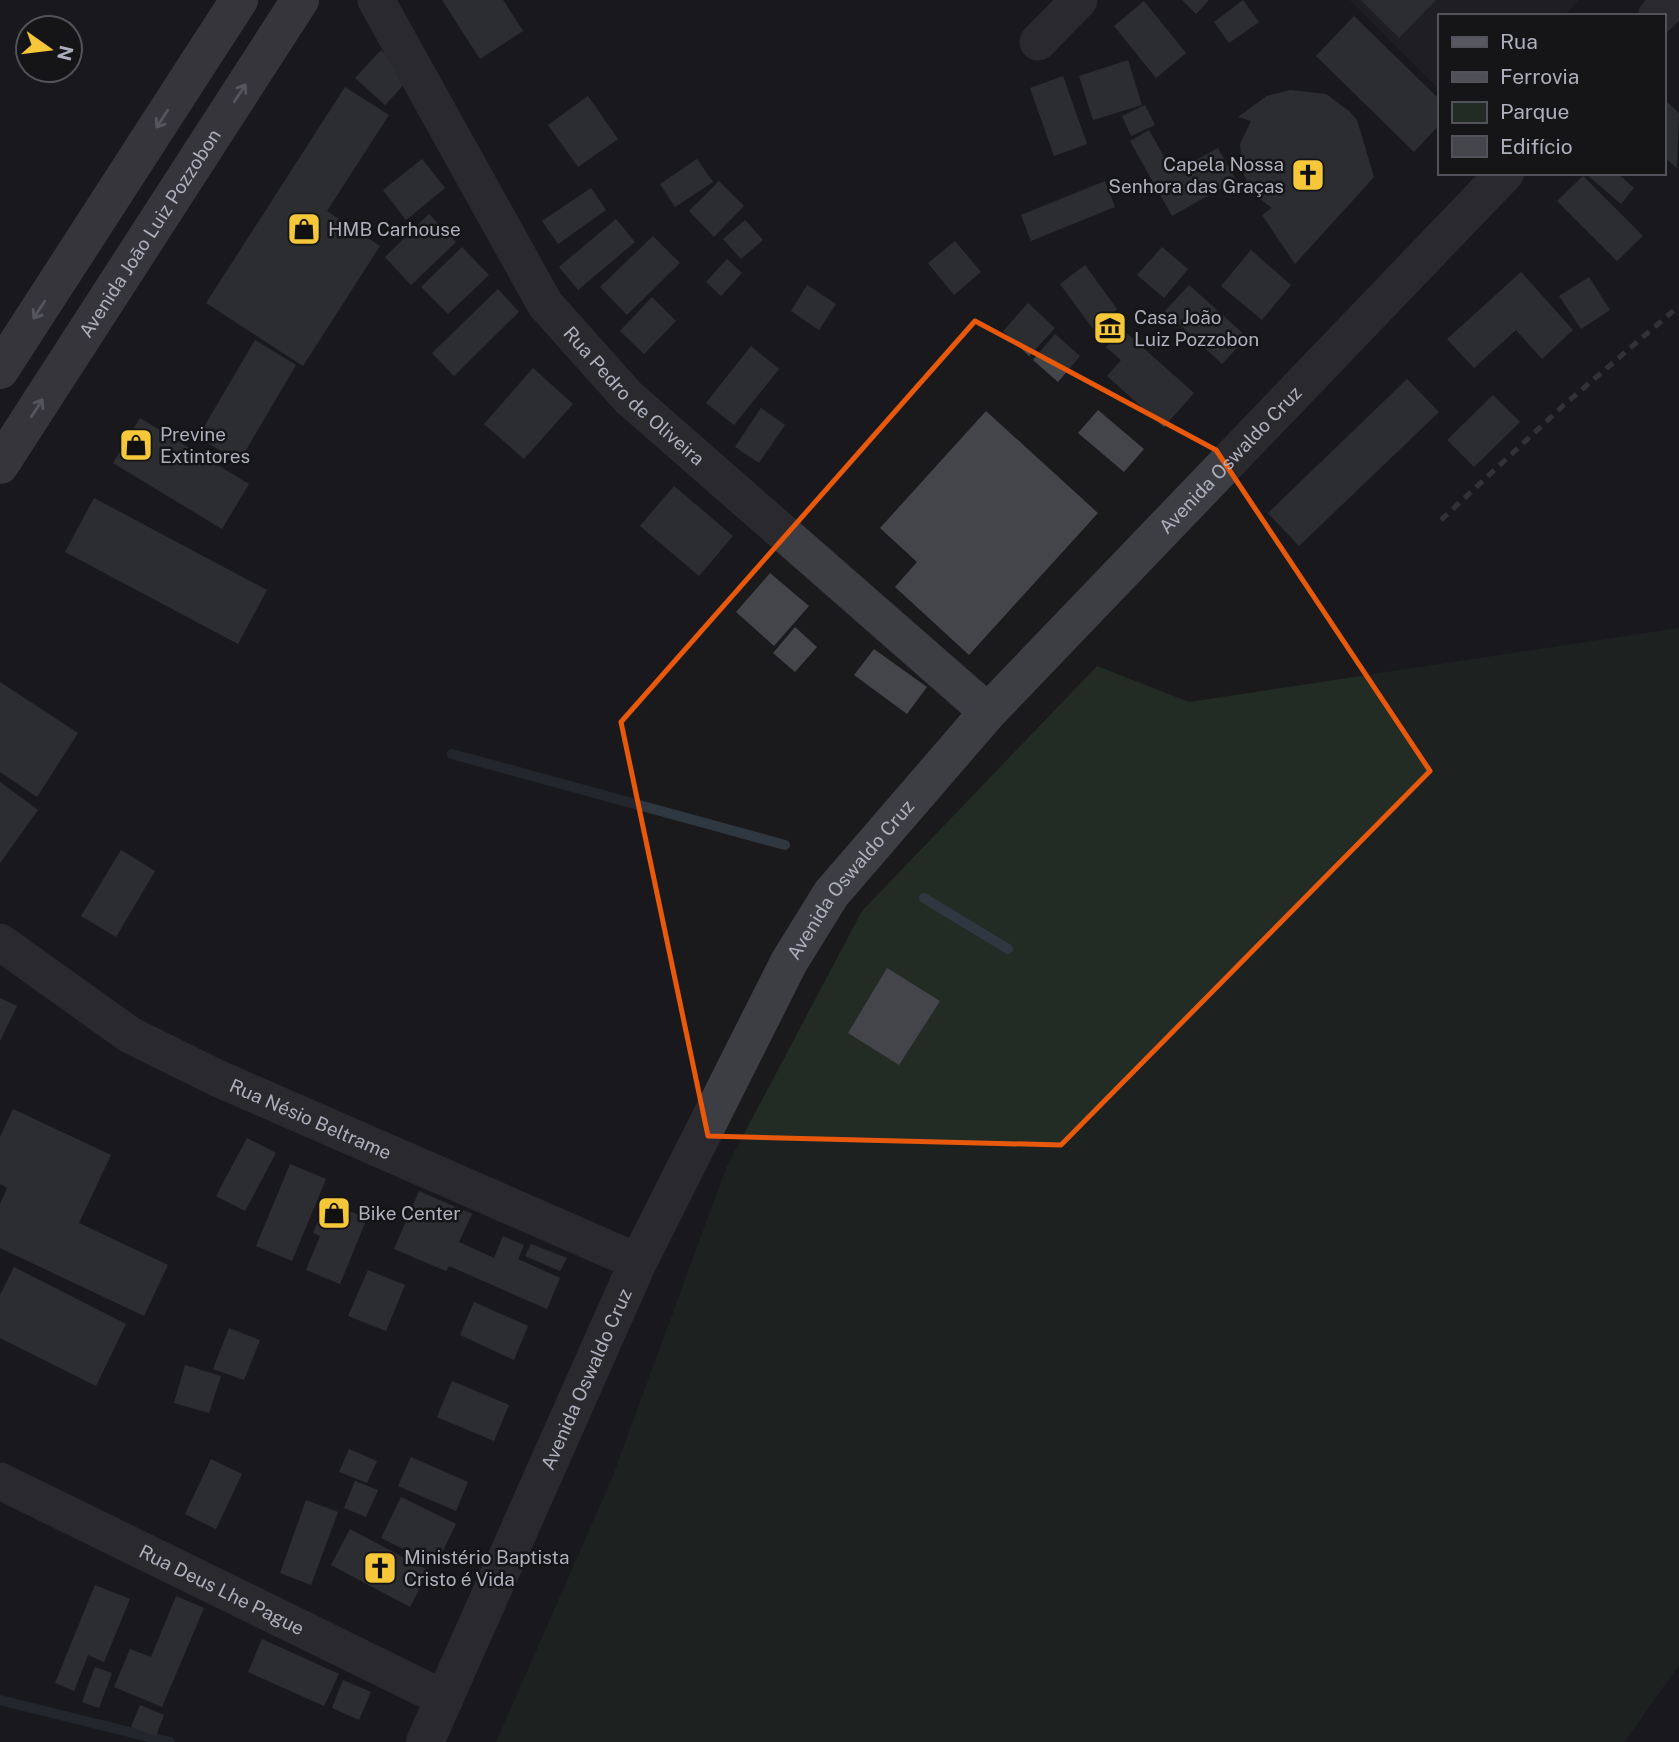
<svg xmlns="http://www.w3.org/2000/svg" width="1679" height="1742" font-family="'Public Sans',sans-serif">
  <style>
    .built { fill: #26262a }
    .green { fill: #222b24 }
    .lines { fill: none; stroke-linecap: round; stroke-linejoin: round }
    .stream { stroke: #2f3841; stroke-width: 10 }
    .building { fill: #44454a }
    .minor { stroke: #3d3d44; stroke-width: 37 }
    .tertiary { stroke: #3d3d44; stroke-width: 38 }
    .primary { stroke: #575861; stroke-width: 38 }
    .rail { stroke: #4e4f57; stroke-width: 5; stroke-dasharray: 9 7; stroke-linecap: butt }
    .oneway { stroke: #9c9eaa }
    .marked { fill: none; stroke: #e8590c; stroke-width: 5; stroke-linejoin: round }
    .labels { text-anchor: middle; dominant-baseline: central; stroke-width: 5; stroke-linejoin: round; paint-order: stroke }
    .poi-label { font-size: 19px; fill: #adb0bc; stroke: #151518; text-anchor: start }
    .street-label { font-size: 19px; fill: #adb0bc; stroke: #151518 }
  </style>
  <rect width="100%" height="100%" fill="#1a1a1d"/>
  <polygon class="built" points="1350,0 1579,0 1564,16 1439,16 1439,89"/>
  <polygon class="green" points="1679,628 1679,1665 1624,1742 496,1742 611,1481 727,1166 862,911 1097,666 1189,702"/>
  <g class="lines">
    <g class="stream">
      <polyline points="452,754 785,845"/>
      <polyline points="924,898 1008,949"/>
      <polyline points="0,1700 170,1742"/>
    </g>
  </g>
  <g class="building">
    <polygon points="442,0 503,0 523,31 480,59"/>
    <polygon points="1182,0 1209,0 1196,14"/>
    <polygon points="1243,0 1259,22 1229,43 1214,22"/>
    <polygon points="1361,0 1436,0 1399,38"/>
    <polygon points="1144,1 1186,53 1156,78 1114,26"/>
    <polygon points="1354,16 1439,99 1439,125 1414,152 1316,56"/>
    <polygon points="381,50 410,78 385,105 355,78"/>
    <polygon points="1128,60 1142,105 1093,120 1079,76"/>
    <polygon points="1063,76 1087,144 1054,156 1030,88"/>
    <polygon points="345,87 389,115 327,211 380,246 303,366 206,303"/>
    <polygon points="1290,90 1326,94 1349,111 1357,120 1374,177 1295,264 1262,215 1272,208 1253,194 1243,173 1240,144 1251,121 1238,117 1267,96"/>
    <polygon points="588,96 618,139 578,167 548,125"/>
    <polygon points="1667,102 1679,113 1677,168 1663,156 1663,107"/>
    <polygon points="1145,105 1155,125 1131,136 1122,116"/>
    <polygon points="1149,130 1173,173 1218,148 1236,180 1172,216 1130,141"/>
    <polygon points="422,159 445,188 406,220 383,190"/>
    <polygon points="697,159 713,182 675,207 660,184"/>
    <polygon points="1585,173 1617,173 1634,188 1621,204"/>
    <polygon points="1583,176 1643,236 1617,261 1557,201"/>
    <polygon points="719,181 744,206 714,237 689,211"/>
    <polygon points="1105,181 1115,207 1031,241 1021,215"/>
    <polygon points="591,188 606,210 558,244 542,221"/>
    <polygon points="429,214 456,242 411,285 385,257"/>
    <polygon points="616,219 635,242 578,290 559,267"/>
    <polygon points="745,220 763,240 741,259 723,239"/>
    <polygon points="653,236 680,263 627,315 600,287"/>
    <polygon points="955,241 981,272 954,295 928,263"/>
    <polygon points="462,247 489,275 448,314 421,287"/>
    <polygon points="1162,247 1188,269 1164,298 1137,275"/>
    <polygon points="1251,250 1291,285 1262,320 1221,286"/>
    <polygon points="727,259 742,273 721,296 706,282"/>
    <polygon points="1085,265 1117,309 1093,329 1060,284"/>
    <polygon points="1521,272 1573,330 1542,359 1516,330 1474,368 1447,339"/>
    <polygon points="1589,277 1610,310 1581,329 1559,296"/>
    <polygon points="807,285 836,304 819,330 791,311"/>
    <polygon points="1189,285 1247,337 1222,364 1165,311"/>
    <polygon points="498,289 519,312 454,376 432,353"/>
    <polygon points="652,297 676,321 644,354 620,331"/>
    <polygon points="1028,303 1055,328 1029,356 1003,331"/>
    <polygon points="1122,329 1194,393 1164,427 1107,376 1121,360 1106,347"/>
    <polygon points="1055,334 1080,356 1058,382 1033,360"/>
    <polygon points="255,340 296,365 239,462 198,437"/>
    <polygon points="751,346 779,369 734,425 706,403"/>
    <polygon points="533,368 573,404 524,459 484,424"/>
    <polygon points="1407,379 1439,412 1299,546 1268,513"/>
    <polygon points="1493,395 1520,422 1474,467 1447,440"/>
    <polygon points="761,408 785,425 759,463 735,447"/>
    <polygon points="1098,410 1144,449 1124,472 1078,433"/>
    <polygon points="986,411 1098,513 969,655 895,587 917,562 880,528"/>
    <polygon points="140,418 249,484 222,529 113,463"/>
    <polygon points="674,486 733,536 699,576 640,526"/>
    <polygon points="94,498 267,590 238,644 65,552"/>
    <polygon points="770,573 809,606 774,646 736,612"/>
    <polygon points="795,627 817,647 795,672 773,653"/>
    <polygon points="874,649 927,687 907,714 854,675"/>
    <polygon points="0,682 78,733 37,797 0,772"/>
    <polygon points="0,782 38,810 0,863"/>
    <polygon points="121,850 155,871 116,937 81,916"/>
    <polygon points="887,968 940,1001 899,1065 848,1033"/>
    <polygon points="0,998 17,1006 0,1041"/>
    <polygon points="13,1109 111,1155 79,1223 168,1265 144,1316 0,1248 0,1204 7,1188 0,1184 0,1137"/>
    <polygon points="247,1138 276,1153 245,1211 216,1196"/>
    <polygon points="290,1164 326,1179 292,1261 256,1246"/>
    <polygon points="419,1191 472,1214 459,1242 494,1258 503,1236 524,1245 518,1259 560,1278 547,1309 449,1266 446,1271 394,1249"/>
    <polygon points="326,1202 367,1218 340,1284 306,1270 320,1236 313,1233"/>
    <polygon points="531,1244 567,1258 560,1271 525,1256"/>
    <polygon points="14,1267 126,1324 96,1386 0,1338 0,1295"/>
    <polygon points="368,1270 405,1285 386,1331 348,1316"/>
    <polygon points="474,1302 528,1326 514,1360 460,1335"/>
    <polygon points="229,1328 260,1340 244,1380 213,1369"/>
    <polygon points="185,1365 221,1376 209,1413 174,1403"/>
    <polygon points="452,1381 509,1405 494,1441 437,1417"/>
    <polygon points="349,1449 377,1461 367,1483 339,1472"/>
    <polygon points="411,1457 468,1482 456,1511 398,1486"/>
    <polygon points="211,1459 242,1474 216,1529 185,1514"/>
    <polygon points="355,1481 378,1490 366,1517 344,1508"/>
    <polygon points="401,1497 456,1524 436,1565 381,1538"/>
    <polygon points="306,1500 338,1512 311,1585 280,1573"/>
    <polygon points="350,1529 429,1571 410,1607 331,1565"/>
    <polygon points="95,1585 130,1599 104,1662 88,1655 74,1691 55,1683"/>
    <polygon points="176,1596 204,1608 162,1707 114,1687 130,1649 151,1657"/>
    <polygon points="262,1639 339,1674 324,1706 248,1672"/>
    <polygon points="95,1667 112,1673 99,1708 82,1702"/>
    <polygon points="343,1680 371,1692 359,1720 332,1708"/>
    <polygon points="140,1705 164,1715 156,1736 131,1727"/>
  </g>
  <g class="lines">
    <g class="minor">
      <path id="s1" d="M 376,0 L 545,304 L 628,397 L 988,712"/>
      <polyline points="1038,42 1079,0"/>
      <path id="s2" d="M 0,942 L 130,1035 L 217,1078 L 638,1262"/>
      <path id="s3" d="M 0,1481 L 445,1699"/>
    </g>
    <g class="tertiary">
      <polyline points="1657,16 1672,0"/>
      <path id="s4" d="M 425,1742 L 638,1262 L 789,962 L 831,894 L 988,712 L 1505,173"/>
    </g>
    <g class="primary">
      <polyline points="0,370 239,0"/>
      <path id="s5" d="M 0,465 L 300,0"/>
    </g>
    <polyline class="rail" points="1441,520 1565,404 1679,306"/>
  </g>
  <defs><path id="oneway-shaft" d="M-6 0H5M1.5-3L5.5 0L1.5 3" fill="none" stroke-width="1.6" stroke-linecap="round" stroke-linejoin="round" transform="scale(1.75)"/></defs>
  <g class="oneway">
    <use href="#oneway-shaft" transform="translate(240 93) rotate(-57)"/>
    <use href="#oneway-shaft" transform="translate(162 119) rotate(123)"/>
    <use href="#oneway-shaft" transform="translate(39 310) rotate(123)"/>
    <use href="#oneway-shaft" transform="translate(37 408) rotate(-57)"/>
  </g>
  <path d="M0 0H1679V1742H0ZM 975,321 L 1216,450 L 1430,771 L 1061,1145 L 708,1136 L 621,722 Z" fill="#1a1a1d" fill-opacity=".55" fill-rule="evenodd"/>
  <path class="marked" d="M 975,321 L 1216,450 L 1430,771 L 1061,1145 L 708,1136 L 621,722 Z"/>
  <defs>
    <symbol id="church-square" viewBox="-11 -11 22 22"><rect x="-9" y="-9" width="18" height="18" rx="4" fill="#f5c739" stroke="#151518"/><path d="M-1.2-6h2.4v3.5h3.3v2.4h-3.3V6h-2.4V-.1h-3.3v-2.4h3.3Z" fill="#111"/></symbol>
    <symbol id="shop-square" viewBox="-11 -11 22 22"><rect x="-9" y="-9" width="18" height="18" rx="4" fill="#f5c739" stroke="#151518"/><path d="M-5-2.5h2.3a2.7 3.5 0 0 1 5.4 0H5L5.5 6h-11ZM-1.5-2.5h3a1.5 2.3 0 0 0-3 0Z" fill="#111"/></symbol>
    <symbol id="museum-square" viewBox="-11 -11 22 22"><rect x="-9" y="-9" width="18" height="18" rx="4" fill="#f5c739" stroke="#151518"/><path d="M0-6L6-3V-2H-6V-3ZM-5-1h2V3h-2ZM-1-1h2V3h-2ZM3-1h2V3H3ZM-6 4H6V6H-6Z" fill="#111"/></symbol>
  </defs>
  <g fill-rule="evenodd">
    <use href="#church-square" x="1289" y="156" width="38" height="38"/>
    <use href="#shop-square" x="285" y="210" width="38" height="38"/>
    <use href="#museum-square" x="1091" y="309" width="38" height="38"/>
    <use href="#shop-square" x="117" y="426" width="38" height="38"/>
    <use href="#shop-square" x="315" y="1194" width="38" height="38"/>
    <use href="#church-square" x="361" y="1549" width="38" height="38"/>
  </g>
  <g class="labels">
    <g class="poi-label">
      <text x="1284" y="164" text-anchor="end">Capela Nossa<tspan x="1284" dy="22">Senhora das Graças</tspan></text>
      <text x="328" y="229">HMB Carhouse</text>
      <text x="1134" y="317">Casa João<tspan x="1134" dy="22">Luiz Pozzobon</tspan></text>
      <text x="160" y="434">Previne<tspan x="160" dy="22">Extintores</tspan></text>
      <text x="358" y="1213">Bike Center</text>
      <text x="404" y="1557">Ministério Baptista<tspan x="404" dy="22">Cristo é Vida</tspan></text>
    </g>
    <g class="street-label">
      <text stroke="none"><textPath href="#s5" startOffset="276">Avenida João Luiz Pozzobon</textPath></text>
      <text stroke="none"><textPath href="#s1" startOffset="476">Rua Pedro de Oliveira</textPath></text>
      <text stroke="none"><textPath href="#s4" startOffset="1531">Avenida Oswaldo Cruz</textPath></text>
      <text stroke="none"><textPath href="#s4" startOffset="964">Avenida Oswaldo Cruz</textPath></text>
      <text stroke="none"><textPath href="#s2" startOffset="359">Rua Nésio Beltrame</textPath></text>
      <text stroke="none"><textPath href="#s4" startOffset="397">Avenida Oswaldo Cruz</textPath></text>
      <text stroke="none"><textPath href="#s3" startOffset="247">Rua Deus Lhe Pague</textPath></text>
    </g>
  </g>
  <rect x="1438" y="14" width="228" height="161" fill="#151518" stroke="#52535a" stroke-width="2"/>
  <rect x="1452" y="37" width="35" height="10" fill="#575861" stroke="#52535a" stroke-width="2"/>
  <text x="1500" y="49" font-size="21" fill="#adb0bc">Rua</text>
  <rect x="1452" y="72" width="35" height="10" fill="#4e4f57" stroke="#52535a" stroke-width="2"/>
  <text x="1500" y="84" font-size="21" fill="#adb0bc">Ferrovia</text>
  <rect x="1452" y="102" width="35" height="21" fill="#222b24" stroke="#52535a" stroke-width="2"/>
  <text x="1500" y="119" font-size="21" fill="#adb0bc">Parque</text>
  <rect x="1452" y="136" width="35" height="21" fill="#44454a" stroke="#52535a" stroke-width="2"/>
  <text x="1500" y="154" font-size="21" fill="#adb0bc">Edifício</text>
  <g transform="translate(49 49) rotate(104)"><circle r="33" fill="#151518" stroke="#52535a" stroke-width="2"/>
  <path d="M0-5L12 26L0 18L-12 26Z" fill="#f5c739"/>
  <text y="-10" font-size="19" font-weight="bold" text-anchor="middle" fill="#adb0bc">N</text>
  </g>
</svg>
